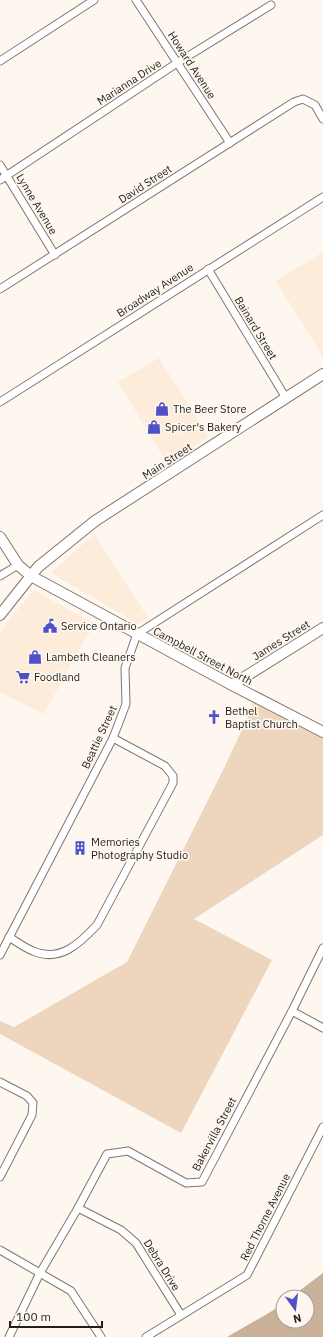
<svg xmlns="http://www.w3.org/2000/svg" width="323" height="1337" font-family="'IBM Plex Sans',sans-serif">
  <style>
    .built { fill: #fdecda }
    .green { fill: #eed6be }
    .forest { fill: #c9b299 }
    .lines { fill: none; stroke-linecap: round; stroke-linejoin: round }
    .street-casing { stroke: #80766b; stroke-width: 9 }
    .secondary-casing { stroke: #80766b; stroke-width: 12 }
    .street { stroke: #fff; stroke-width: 7 }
    .secondary { stroke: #fff; stroke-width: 10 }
    .labels { text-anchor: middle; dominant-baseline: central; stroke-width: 3.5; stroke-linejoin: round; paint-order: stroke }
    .street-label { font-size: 11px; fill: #221e1a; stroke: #fef7f0 }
    .poi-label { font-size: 11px; fill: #221e1a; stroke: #fef7f0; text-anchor: start }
  </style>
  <rect width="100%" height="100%" fill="#fef7f0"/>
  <g class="built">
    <polygon points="323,252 323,357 276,281"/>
    <polygon points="159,358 209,437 167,463 118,382"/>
    <polygon points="94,534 148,618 138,624 51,573"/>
    <polygon points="34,590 95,624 76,655 44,714 0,692 0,634 6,623"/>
  </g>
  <polygon class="green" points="259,693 323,727 323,835 194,919 272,960 181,1133 0,1034 0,1021 14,1027 127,962 225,766"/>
  <polygon class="forest" points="323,1273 323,1337 227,1337 272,1311 283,1303 283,1321 307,1321 307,1297 291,1297"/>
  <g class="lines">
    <defs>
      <g id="street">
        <polyline points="136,0 230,143"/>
        <polyline points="0,61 94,0"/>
        <polyline points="0,165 55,255"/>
        <polyline points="0,180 177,63 271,5"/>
        <polyline points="208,269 286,398"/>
        <polyline points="0,289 294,102 303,99 315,105 323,119"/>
        <polyline points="0,402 323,197"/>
        <polyline points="0,576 18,565"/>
        <path d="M 9,937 C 17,942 25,948 33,951 C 60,963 80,943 97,925 L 173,783 L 173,776 L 165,766 L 113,738"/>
        <polyline points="0,955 113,738 126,704 125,668 137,634 323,515"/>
        <polyline points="292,1011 323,1028"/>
        <polyline points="0,1082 27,1096 33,1103 32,1115 0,1177"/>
        <polyline points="78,1208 121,1230 136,1243 181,1315"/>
        <polyline points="0,1250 71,1291 101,1337"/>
        <polyline points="9,1337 40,1273 78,1208 107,1154 128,1151 186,1183 202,1182 292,1011 323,948"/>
        <polyline points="146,1337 247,1275 323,1127"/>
      </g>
      <g id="secondary">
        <polyline points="0,537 18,565 31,576 232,685 323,732"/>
        <polyline points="0,615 38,567 95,521 323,374"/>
        <polyline points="232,685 323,628"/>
      </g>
    </defs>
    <use href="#street" class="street-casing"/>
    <use href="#secondary" class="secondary-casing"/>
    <use href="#street" class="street"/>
    <use href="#secondary" class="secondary"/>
  </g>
  <defs>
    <symbol id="shop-bare" viewBox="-9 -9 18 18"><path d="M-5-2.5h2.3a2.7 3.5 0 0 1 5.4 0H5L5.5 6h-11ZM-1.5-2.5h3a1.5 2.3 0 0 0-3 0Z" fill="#5151c7" stroke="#fef7f0" stroke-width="2.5" paint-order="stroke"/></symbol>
    <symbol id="civic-bare" viewBox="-9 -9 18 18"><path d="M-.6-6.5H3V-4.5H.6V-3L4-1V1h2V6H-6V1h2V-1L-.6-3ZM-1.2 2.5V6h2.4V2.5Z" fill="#5151c7" stroke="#fef7f0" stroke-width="2.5" paint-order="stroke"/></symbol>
    <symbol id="supermarket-bare" viewBox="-9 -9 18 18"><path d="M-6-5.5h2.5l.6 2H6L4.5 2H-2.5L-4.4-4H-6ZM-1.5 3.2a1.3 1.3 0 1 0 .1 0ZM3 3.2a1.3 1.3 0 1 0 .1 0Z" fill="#5151c7" stroke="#fef7f0" stroke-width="2.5" paint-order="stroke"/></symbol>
    <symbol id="church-bare" viewBox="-9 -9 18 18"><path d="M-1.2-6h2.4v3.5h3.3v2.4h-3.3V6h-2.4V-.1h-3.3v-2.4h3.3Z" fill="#5151c7" stroke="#fef7f0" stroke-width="2.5" paint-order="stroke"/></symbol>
    <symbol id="building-bare" viewBox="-9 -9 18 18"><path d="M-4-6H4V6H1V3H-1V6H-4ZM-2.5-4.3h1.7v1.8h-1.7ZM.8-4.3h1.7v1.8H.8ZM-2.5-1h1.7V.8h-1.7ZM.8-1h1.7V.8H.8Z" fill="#5151c7" stroke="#fef7f0" stroke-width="2.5" paint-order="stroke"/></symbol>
  </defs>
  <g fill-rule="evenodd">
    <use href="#shop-bare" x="152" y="399" width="20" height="20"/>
    <use href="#shop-bare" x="144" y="417" width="20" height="20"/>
    <use href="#civic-bare" x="40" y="616" width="20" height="20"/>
    <use href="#shop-bare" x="25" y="647" width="20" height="20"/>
    <use href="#supermarket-bare" x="13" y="667" width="20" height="20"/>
    <use href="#church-bare" x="204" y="707" width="20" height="20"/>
    <use href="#building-bare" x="70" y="838" width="20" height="20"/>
  </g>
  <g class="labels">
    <g class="street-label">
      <text transform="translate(192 65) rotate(57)">Howard Avenue</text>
      <text transform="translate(129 82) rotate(-33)">Marianna Drive</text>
      <text transform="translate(145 184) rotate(-33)">David Street</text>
      <text transform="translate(37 204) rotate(59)">Lynne Avenue</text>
      <text transform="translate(155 290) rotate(-33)">Broadway Avenue</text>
      <text transform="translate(256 328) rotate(59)">Bainard Street</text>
      <text transform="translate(167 461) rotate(-33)">Main Street</text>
      <text transform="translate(281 640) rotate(-32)">James Street</text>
      <text transform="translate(203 656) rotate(28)">Campbell Street North</text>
      <text transform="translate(99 737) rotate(-65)">Beattie Street</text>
      <text transform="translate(214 1134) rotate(-62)">Bakervilla Street</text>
      <text transform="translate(265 1217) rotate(-63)">Red Thorne Avenue</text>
      <text transform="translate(162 1265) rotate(58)">Debra Drive</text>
    </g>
    <g class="poi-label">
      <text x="173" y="409">The Beer Store</text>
      <text x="165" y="427">Spicer's Bakery</text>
      <text x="61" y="626">Service Ontario</text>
      <text x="46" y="657">Lambeth Cleaners</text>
      <text x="34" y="677">Foodland</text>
      <text x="225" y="711">Bethel<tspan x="225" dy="13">Baptist Church</tspan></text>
      <text x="91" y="842">Memories<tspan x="91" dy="13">Photography Studio</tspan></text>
    </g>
  </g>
  <g transform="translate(295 1309) rotate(166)"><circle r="19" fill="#fef7f0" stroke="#a6a09a"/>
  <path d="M0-3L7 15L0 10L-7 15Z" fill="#5151c7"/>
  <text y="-6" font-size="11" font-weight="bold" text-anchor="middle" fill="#221e1a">N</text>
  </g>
  <path d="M10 1321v6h92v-6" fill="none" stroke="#221e1a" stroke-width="2"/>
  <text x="16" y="1321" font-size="12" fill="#221e1a" stroke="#fef7f0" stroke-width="3" paint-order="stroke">100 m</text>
</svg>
